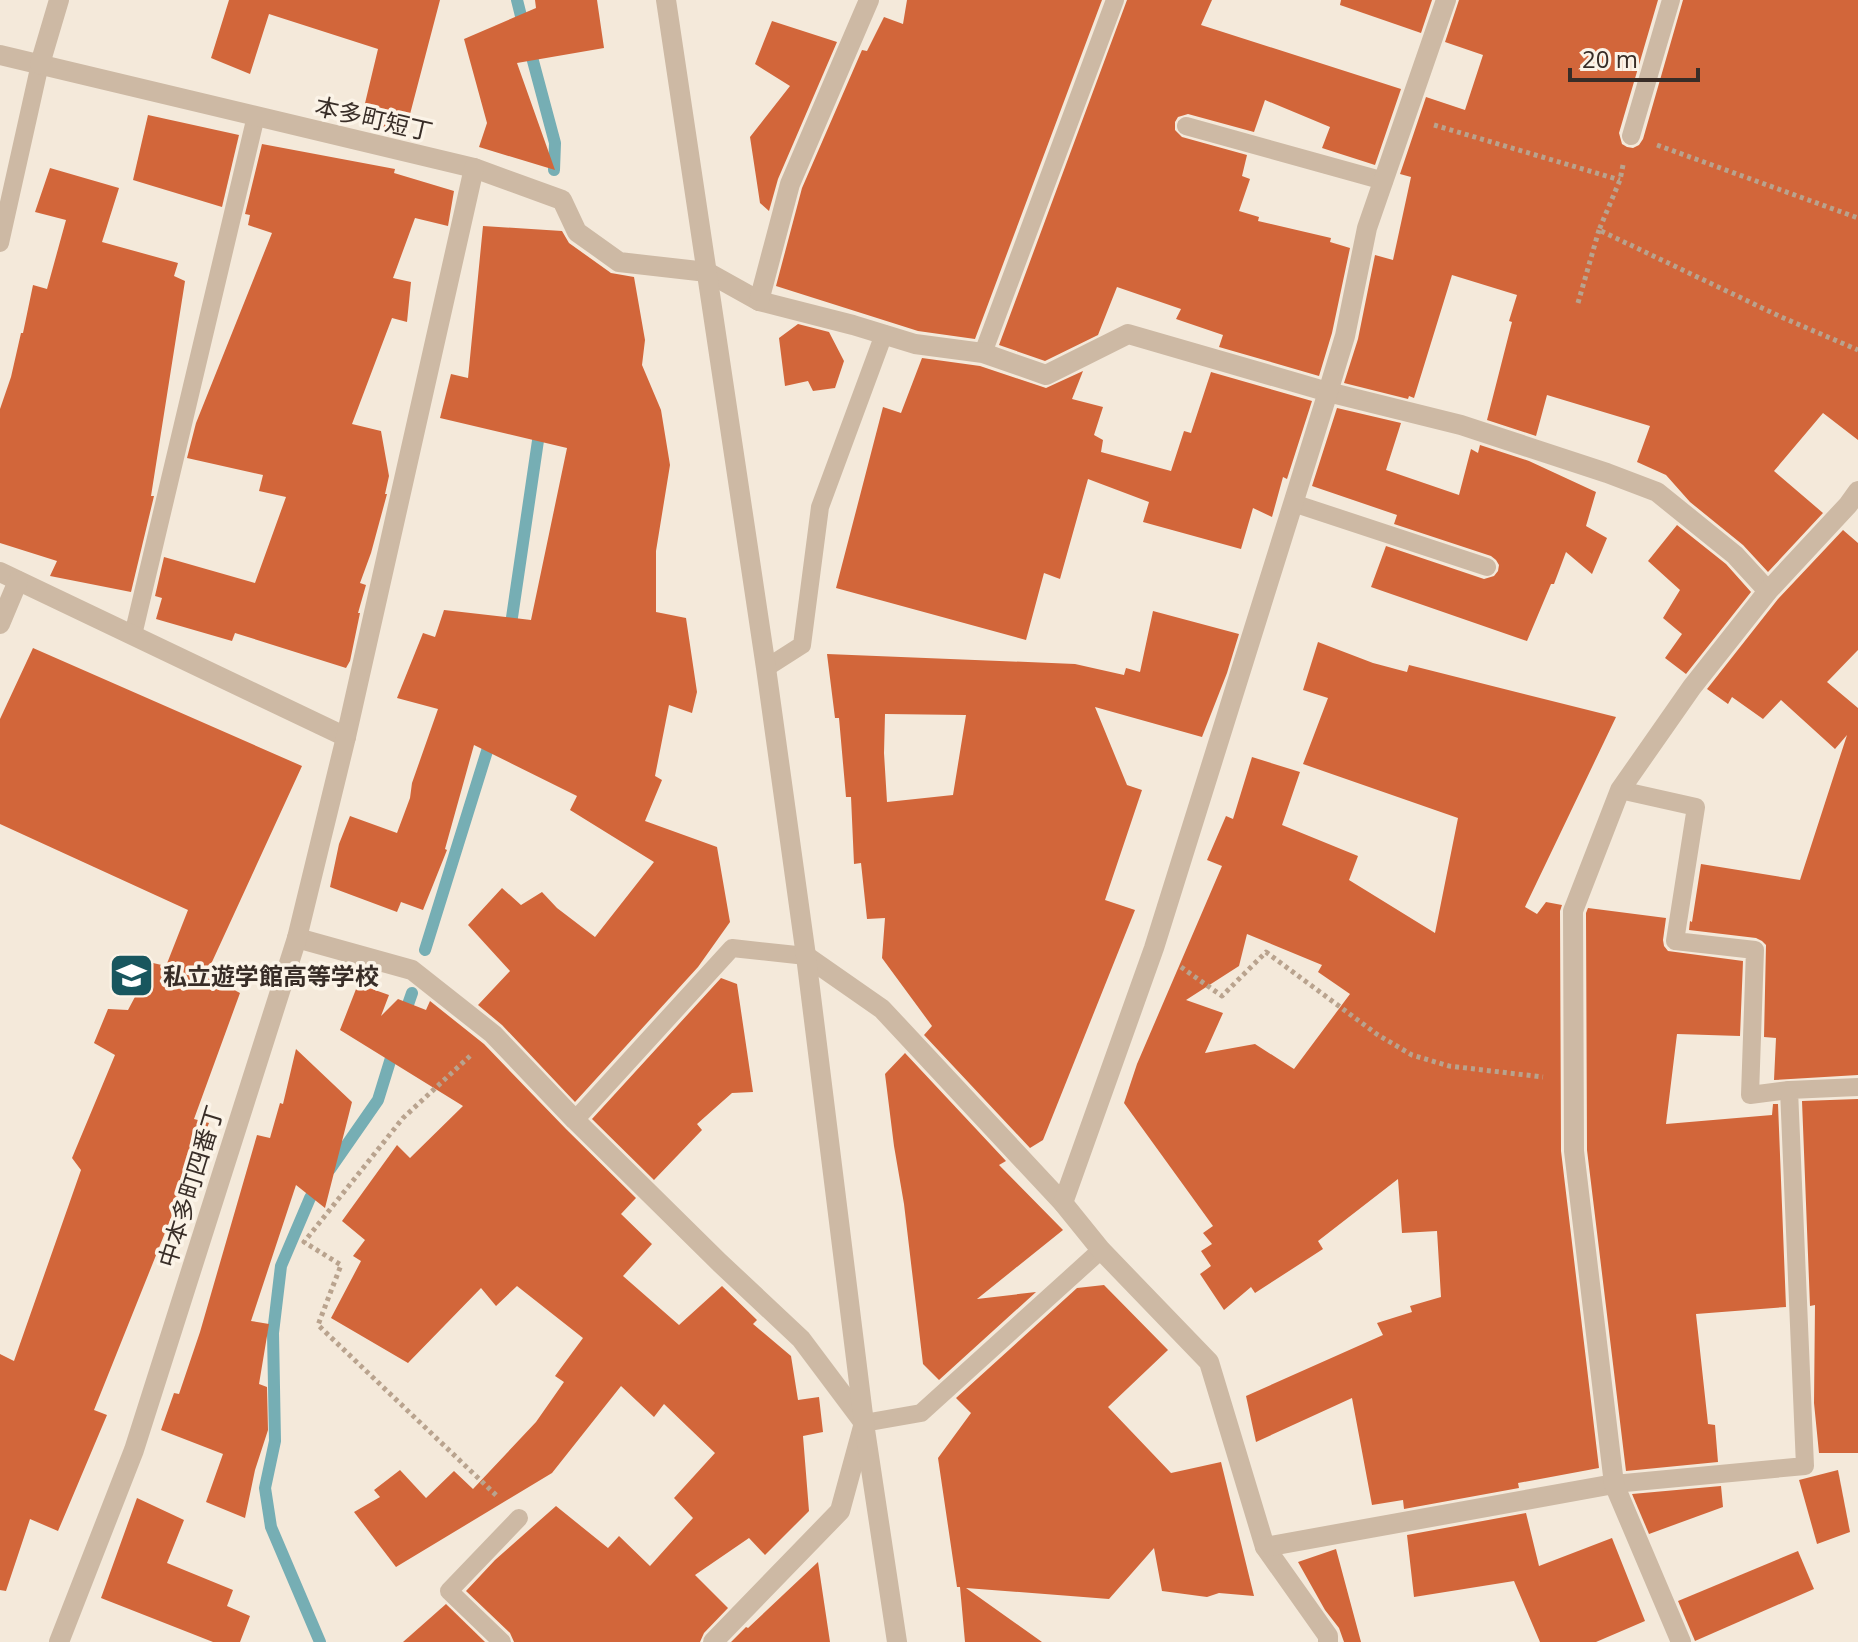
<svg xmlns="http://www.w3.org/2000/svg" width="1858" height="1642" font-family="'Open Sans','Noto Sans JP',sans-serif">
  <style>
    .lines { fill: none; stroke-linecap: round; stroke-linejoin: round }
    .stream { stroke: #76aeb4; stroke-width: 12 }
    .building { fill: #d2663a; fill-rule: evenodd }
    .path { stroke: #b9a38e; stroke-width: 5; stroke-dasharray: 4 4; stroke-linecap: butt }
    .service { stroke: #cdb9a4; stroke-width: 18 }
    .minor { stroke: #cdb9a4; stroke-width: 20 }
    .tertiary { stroke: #cdb9a4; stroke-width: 20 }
    .labels { text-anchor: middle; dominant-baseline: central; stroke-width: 7; stroke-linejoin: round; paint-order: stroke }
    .street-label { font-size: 24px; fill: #382d27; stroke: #fbf3e7 }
    .poi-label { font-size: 24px; font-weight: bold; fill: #382d27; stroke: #fbf3e7; text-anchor: start }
  </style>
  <rect width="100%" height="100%" fill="#f4e9da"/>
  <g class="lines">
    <g class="stream">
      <polyline points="517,0 524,28"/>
      <polyline points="529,46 555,143 554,170"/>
      <polyline points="510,631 540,427"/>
      <polyline points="425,950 492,735"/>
      <polyline points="404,1016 412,993"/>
      <polyline points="330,1169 378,1100 395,1045"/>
      <polyline points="319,1184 310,1198 281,1266 273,1333 275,1441 265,1488 271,1527 320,1642"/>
    </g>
  </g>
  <g class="building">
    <polygon points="229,0 440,0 404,137 361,120 378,49 269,14 250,74 211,58"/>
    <polygon points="535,0 597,0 604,48 517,63 555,170 479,147 487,123 464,39 536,8"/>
    <polygon points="907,0 1102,0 975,339 918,331 776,286 802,188 862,50 867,51 884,17 903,24"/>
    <polygon points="1127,0 1212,0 1201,25 1401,89 1375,165 1322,148 1330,127 1265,100 1254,132 1188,114 1178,117 1175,122 1175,130 1182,137 1247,155 1242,176 1250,179 1239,211 1259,217 1258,221 1331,238 1330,242 1350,248 1332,333 1319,376 1219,347 1223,335 1176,319 1181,309 1117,287 1098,335 1045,361 999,345"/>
    <polygon points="1341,0 1432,0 1421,33 1340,5"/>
    <polygon points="1459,0 1658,0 1619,133 1622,144 1627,147 1633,148 1639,145 1643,139 1683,0 1858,0 1858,440 1823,413 1774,471 1823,513 1768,572 1743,545 1690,502 1666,475 1637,462 1650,426 1547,395 1536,436 1487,420 1512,322 1509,321 1517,295 1452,275 1414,398 1409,396 1408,399 1344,383 1358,339 1375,255 1393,260 1411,177 1400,174 1426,97 1465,110 1483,55 1445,42"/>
    <polygon points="772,21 837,42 778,179 769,211 760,203 750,137 790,86 755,64"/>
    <polygon points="148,115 239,135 222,207 133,180"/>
    <polygon points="262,144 395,169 394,173 454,191 448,226 415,218 393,278 411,282 407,322 392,318 352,424 381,431 389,476 385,494 387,494 371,553 360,583 366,585 358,613 360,613 350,661 346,668 235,633 232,641 156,619 162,598 155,596 164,557 255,583 286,497 259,491 263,475 187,458 196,423 272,233 248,225 250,215 245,214"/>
    <polygon points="50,168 119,188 102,242 178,263 174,276 185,281 151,496 154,496 131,592 50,576 57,561 0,543 0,409 11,377 21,333 23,333 33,285 47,289 66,220 35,212"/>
    <polygon points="483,226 562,231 569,243 611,273 634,277 645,340 642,365 661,410 670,465 656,551 656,612 686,618 697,692 692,713 669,705 655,776 662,780 645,821 717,847 730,922 698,967 575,1102 502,1025 478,1005 510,971 468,925 502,888 521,905 542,892 557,908 595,937 654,862 570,810 577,796 474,745 445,849 447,850 423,910 401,902 397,912 330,887 339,844 350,816 397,833 410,798 412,783 438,709 397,698 423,633 435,637 444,610 531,620 567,448 440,418 451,374 468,378"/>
    <polygon points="798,324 829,332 844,361 835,388 813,391 808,381 785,386 779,338"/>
    <polygon points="922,358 980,366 1046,388 1083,371 1072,399 1103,407 1094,435 1103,440 1101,452 1171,471 1184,431 1191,433 1211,372 1312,401 1287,479 1283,477 1272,517 1253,508 1241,549 1143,522 1149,502 1088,479 1060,579 1044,573 1026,640 836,588 883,407 901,413"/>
    <polygon points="1337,408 1401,423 1386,470 1459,495 1471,449 1478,453 1480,445 1529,461 1596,492 1586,526 1607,538 1592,574 1566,552 1554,584 1551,584 1527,641 1371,587 1386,546 1484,579 1494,576 1498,571 1499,565 1496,560 1491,556 1394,524 1397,515 1312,486"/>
    <polygon points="1677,525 1726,564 1751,592 1686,674 1665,658 1682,634 1663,618 1680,590 1648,561"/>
    <polygon points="1843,530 1858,543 1858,650 1827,682 1858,708 1858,1075 1774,1080 1776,1038 1764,1037 1766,945 1762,941 1756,938 1689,930 1690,921 1692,922 1701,864 1800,880 1847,735 1835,749 1781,700 1763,719 1732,697 1728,704 1707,689 1778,599"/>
    <path d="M 1153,611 L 1239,634 L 1227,673 L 1202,737 L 1095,707 L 1127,785 L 1142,790 L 1105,900 L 1135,910 L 1043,1140 L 1030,1148 L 924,1035 L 932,1026 L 882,958 L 885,918 L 867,919 L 861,863 L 854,864 L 851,797 L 846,797 L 839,718 L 835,718 L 827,654 L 1075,664 L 1124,675 L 1126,668 L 1140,672 ZM 885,714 L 966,715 L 953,795 L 887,802 L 884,753 Z"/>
    <path d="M 1318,642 L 1373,663 L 1407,672 L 1409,665 L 1616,717 L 1525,907 L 1537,914 L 1546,902 L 1562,905 L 1560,911 L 1561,1151 L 1599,1468 L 1518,1483 L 1519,1488 L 1404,1509 L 1403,1500 L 1372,1505 L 1352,1398 L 1256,1442 L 1246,1396 L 1383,1335 L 1377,1323 L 1412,1312 L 1410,1306 L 1441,1297 L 1437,1231 L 1402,1233 L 1398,1179 L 1318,1241 L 1323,1249 L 1255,1293 L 1251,1287 L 1224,1310 L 1200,1274 L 1211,1266 L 1201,1251 L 1212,1244 L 1203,1233 L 1213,1226 L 1124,1103 L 1137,1064 L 1222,866 L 1207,860 L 1226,816 L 1233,819 L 1252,757 L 1300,772 L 1282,825 L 1358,856 L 1349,880 L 1435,933 L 1458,818 L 1303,764 L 1328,698 L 1303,690 ZM 1247,934 L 1322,965 L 1318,972 L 1350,994 L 1294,1069 L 1255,1044 L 1205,1053 L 1223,1013 L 1186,1000 L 1239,966 Z"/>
    <polygon points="33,648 302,766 206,975 240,993 194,1119 209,1123 94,1410 107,1415 58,1531 30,1519 6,1591 0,1590 0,1354 14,1361 81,1170 72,1158 115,1055 94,1043 108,1009 128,1010 153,963 166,966 188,910 0,824 0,719"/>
    <polygon points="1588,908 1666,918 1663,940 1664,946 1668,951 1743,961 1740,1036 1677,1034 1666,1124 1772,1115 1773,1104 1778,1104 1786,1307 1696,1314 1708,1424 1715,1425 1718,1462 1626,1471 1587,1150 1586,913"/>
    <polygon points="721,978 737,984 753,1092 732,1093 697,1124 702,1130 654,1180 592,1119"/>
    <polygon points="358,984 389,995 381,1016 398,999 426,1010 430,1001 484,1044 566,1129 636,1198 621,1214 652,1244 623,1276 679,1325 722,1286 757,1320 753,1324 791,1356 798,1400 819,1397 823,1432 803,1436 809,1511 765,1555 749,1538 695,1575 728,1608 704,1633 700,1642 514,1642 510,1633 466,1591 495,1560 556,1506 608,1548 619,1536 650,1566 693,1518 674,1498 715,1453 664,1404 654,1417 621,1386 552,1473 396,1567 354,1512 380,1497 374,1490 400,1470 426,1498 454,1471 473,1489 536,1422 564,1382 555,1376 583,1338 517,1286 496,1306 481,1288 408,1363 331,1318 361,1261 353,1256 365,1240 342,1221 397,1145 410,1158 463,1106 340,1030"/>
    <polygon points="296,1049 352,1102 325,1208 296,1185 251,1321 269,1324 259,1384 267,1387 268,1430 255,1470 245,1518 206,1502 223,1454 161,1430 174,1393 179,1394 200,1332 257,1135 270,1138 280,1103 283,1104"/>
    <polygon points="905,1053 1006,1161 999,1165 1063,1230 977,1299 1036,1292 939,1380 923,1364 904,1204 894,1146 885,1074"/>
    <polygon points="1858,1099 1858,1453 1819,1453 1814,1403 1815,1305 1810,1306 1802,1101"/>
    <polygon points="1104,1285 1168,1350 1108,1407 1171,1473 1221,1462 1254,1596 1219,1593 1207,1597 1162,1591 1154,1548 1109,1599 966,1588 1042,1642 965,1642 960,1587 957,1587 938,1458 971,1413 956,1398 1077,1288"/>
    <polygon points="1838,1470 1850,1532 1817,1544 1799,1480"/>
    <polygon points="1721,1486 1723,1507 1649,1534 1632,1494"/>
    <polygon points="137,1498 184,1520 167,1563 233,1590 227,1606 250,1616 240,1642 213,1642 101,1598"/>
    <polygon points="1526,1513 1539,1566 1612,1538 1645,1621 1596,1642 1540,1642 1514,1581 1414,1597 1407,1535"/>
    <polygon points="1336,1549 1361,1642 1344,1642 1339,1628 1325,1610 1298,1562"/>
    <polygon points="1798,1551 1814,1589 1695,1641 1678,1601"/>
    <polygon points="818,1562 830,1642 731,1642 746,1627 748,1628"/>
    <polygon points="446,1604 485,1642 403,1642"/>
  </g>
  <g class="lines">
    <g class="path">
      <polyline points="1434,125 1620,180"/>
      <polyline points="1657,145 1858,218"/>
      <polyline points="1623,165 1620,180 1599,230 1779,316 1858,350"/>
      <polyline points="1578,303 1599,230"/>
      <polyline points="1181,967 1222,996 1266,952 1378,1035 1412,1055 1449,1066 1543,1077"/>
      <polyline points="470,1056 403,1118 304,1242 341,1265 318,1325 498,1497"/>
    </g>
    <g class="service">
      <polyline points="1186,126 1384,181"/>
      <polyline points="1631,136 1671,0"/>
      <polyline points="0,243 40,64"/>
      <polyline points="983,353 1115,0"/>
      <polyline points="1293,503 1487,567"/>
      <polyline points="133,635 256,116"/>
      <polyline points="766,668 802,645 820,507 884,334"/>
      <polyline points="1620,790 1696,807 1675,941 1755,950 1750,1095 1789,1090"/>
      <polyline points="575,1120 732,948 806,956"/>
      <polyline points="864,1423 921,1413 1101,1250"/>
      <polyline points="1614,1484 1805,1466 1789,1090 1858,1087"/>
      <polyline points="502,1642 449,1591 519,1518"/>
    </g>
    <g class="minor">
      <polyline points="0,55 474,168 562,200 577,232 619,262 707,272 759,301 853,325 915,344 983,353 1046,375 1128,334 1328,392 1461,425 1607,473 1657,492 1735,555 1768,591"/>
      <polyline points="40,64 59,0"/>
      <polyline points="759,301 790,184 869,0"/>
      <polyline points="0,572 346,737"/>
      <polyline points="0,624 18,581"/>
      <polyline points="297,938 412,970 493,1034 575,1120 720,1263 801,1339 864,1423 840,1511 713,1642"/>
      <polyline points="806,956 882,1009 1063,1203 1101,1250 1209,1362 1265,1547 1328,1636 1328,1642"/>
      <polyline points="1063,1203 1154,948 1328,392 1345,336 1367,228 1446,0"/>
      <polyline points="1265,1547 1614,1484"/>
      <polyline points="59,1642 134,1450 297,938 346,737 474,168"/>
      <polyline points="1681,1642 1614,1484 1574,1151 1573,911 1620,790 1692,687 1768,591 1848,505 1858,491"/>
    </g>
    <polyline class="tertiary" points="666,0 766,668 806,956 864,1423 897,1642"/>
  </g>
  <defs>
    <symbol id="school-square" viewBox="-11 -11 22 22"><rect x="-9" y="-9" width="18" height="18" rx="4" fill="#18565e" stroke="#fbf3e7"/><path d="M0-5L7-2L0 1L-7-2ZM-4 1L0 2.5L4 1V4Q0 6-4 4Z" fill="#fff"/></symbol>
  </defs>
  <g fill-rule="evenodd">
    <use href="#school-square" x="106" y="950" width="51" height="51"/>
  </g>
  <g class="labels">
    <g class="street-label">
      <text transform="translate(374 118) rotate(13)">本多町短丁</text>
      <text transform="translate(190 1186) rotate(-73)">中本多町四番丁</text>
    </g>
    <g class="poi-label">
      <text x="163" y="975">私立遊学館高等学校</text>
    </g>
  </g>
  <path d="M1570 68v12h128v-12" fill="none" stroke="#382d27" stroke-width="4"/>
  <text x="1582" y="68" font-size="24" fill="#382d27" stroke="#fbf3e7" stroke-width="6" paint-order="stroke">20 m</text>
</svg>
